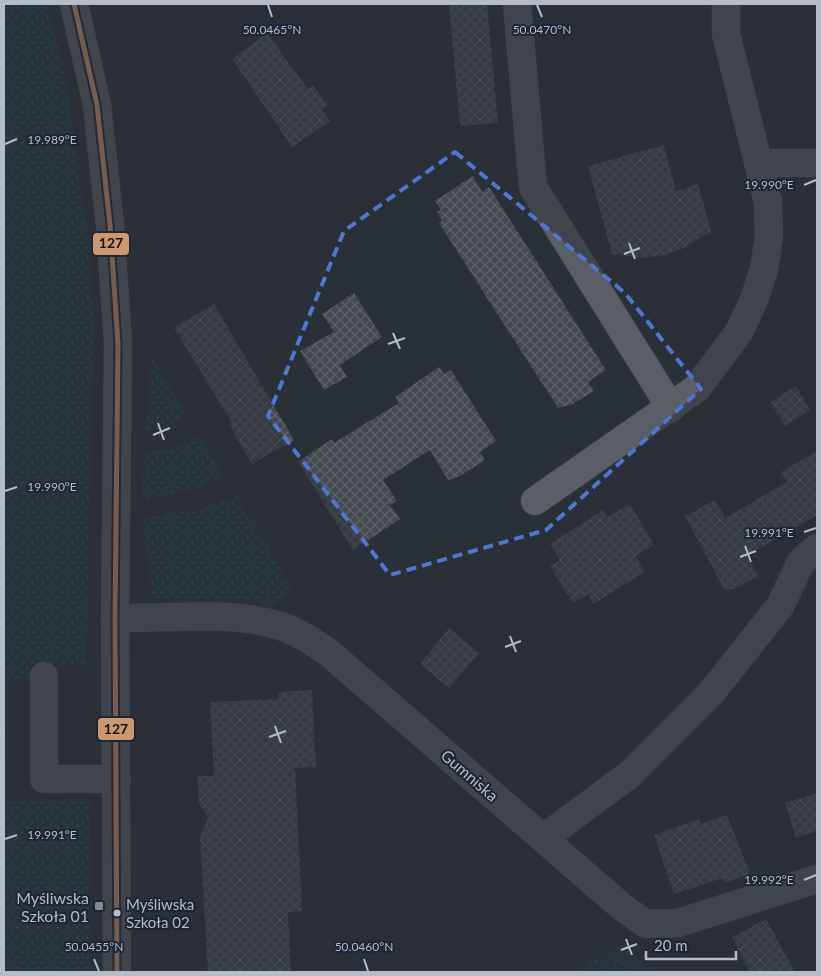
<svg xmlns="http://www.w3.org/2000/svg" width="821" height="976" font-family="Lato,sans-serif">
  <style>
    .grass { fill: url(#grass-dots) }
    .forest { fill: url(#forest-crowns) }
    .building { fill: url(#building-cross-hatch) }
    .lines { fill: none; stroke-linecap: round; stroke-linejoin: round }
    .minor-casing { stroke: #484c53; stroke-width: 29 }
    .minor { stroke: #5a5e66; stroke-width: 28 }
    .bus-1-casing { stroke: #1d2633; stroke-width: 9 }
    .bus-1 { stroke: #cd976f; stroke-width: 5 }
    .marked { fill: none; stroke: #5274d3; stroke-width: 4; stroke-dasharray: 10 6; stroke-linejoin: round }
    .ticks { fill: none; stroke: #b4bcc9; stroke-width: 2 }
    .poi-dot { fill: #848b96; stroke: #1d2633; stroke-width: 2 }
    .bus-dot { fill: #b4bcc9; stroke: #1d2633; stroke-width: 2 }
    .labels { text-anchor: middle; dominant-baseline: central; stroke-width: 4; stroke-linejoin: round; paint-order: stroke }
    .bus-label { font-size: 15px; fill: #b4bcc9; stroke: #1d2633; text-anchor: start }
    .street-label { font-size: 16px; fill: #b4bcc9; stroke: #1d2633 }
    .poi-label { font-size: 16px; fill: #b4bcc9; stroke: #1d2633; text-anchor: end }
    .ticks-label { font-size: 12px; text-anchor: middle; fill: #b4bcc9; stroke: #1d2633; stroke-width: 4; stroke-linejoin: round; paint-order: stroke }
    .line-badge { stroke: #1d2633; stroke-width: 2 }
    .pale-badge-label { font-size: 14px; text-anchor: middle; font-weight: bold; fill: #111 }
  </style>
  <defs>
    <pattern id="grass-dots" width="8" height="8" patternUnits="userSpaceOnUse" patternTransform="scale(1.25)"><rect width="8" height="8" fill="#273a3e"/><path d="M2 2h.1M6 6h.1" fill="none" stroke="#445559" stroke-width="1.8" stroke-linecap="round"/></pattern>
    <pattern id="forest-crowns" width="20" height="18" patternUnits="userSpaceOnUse" patternTransform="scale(1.25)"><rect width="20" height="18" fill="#273a3e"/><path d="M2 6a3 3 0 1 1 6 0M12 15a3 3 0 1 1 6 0" fill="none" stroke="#445559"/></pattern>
    <pattern id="building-cross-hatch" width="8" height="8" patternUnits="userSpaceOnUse" patternTransform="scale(1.25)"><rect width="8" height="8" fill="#444950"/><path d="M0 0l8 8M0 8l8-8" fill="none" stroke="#5d6168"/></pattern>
  </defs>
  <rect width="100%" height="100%" fill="#2a3038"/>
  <g class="grass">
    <polygon points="4,4 47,4 65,74 90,249 94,321 86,666 33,667 32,679 8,680 7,801 90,799 91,972 4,972"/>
    <polygon points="151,356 188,415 172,426 146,431"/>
    <polygon points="200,436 223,476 195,489 142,500 143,452 176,448"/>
    <polygon points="237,496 293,588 273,606 247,599 151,598 144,518 201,509"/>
  </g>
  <polygon class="forest" points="624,943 653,972 573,972"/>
  <g class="building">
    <polygon points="449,4 487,4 498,123 460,126"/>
    <polygon points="267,33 308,89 313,85 327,105 321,109 330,121 292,147 232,59"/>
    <polygon points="664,145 676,191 698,184 711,231 686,247 665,255 643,258 612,254 588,166"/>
    <polygon points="473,176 482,192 489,187 606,370 588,382 594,391 573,404 558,408 439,223 442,221 437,212 441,210 435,201"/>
    <polygon points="354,293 382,337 340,365 347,377 324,390 300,351 334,332 322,314"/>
    <polygon points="214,304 294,440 252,464 229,424 232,423 174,328"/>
    <polygon points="439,367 444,374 451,370 496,441 480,452 485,460 460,476 448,480 430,450 383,480 397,501 390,505 400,519 353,550 298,462 332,439 334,443 399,403 395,397"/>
    <polygon points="796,386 810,410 785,426 770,402"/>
    <polygon points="817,451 817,515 747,556 758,576 734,589 724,589 685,516 715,500 725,518 787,482 781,472"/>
    <polygon points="630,504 654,545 636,556 645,572 593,604 588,594 573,603 550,566 560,560 550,544 603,510 607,517"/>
    <polygon points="449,628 479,653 449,688 420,664"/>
    <polygon points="312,690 316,767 295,768 302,911 288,912 291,972 208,972 200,837 208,817 199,803 197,776 214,776 210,702 278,699 278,692"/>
    <polygon points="817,793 817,831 796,838 785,803"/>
    <polygon points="727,815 750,874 724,883 723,878 674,894 654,835 699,819 701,824"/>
    <polygon points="766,919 795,972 750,972 732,937"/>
  </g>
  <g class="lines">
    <defs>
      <g id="minor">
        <polyline points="74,4 97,105 110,225 118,344 115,618 117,972"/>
        <polyline points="517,4 533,187 671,408"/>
        <polyline points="759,163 817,163"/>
        <polyline points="535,501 697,388 739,332 754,300 764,269 769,236 768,202 726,34 726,4"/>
        <path d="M 115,618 C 167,619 231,610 280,626 C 297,631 313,642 328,652 L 622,907 L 646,924 L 678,923 L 817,879"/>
        <polyline points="44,676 44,779 117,779"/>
        <polyline points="544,838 630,774 711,693 780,606 801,562 817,548"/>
      </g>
    </defs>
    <use href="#minor" class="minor-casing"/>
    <use href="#minor" class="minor"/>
    <defs>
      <polyline id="bus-1" points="74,4 97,105 110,225 118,344 115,618 117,972"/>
    </defs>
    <use href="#bus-1" class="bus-1-casing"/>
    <use href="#bus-1" class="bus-1"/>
  </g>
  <path d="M0 0H821V976H0ZM 455,152 L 625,293 L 701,389 L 546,530 L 390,575 L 268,416 L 344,231 Z" fill="#2a3038" fill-opacity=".55" fill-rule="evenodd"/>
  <path class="marked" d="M 455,152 L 625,293 L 701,389 L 546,530 L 390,575 L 268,416 L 344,231 Z"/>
  <path class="ticks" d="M 268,5 L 272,17M 537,5 L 542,17M 5,144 L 17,139M 804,185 L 816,180M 629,243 L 635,259M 624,254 L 640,248M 393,333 L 400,349M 388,344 L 405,338M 158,423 L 164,440M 153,435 L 170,428M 5,491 L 17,487M 804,532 L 816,528M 745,546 L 751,562M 740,557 L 756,551M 510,636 L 516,652M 505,647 L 521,641M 275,726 L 281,743M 269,737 L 286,731M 5,839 L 17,835M 804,880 L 816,875M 626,939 L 632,955M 621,950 L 637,944M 94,959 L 99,971M 364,959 L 368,971"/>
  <rect class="poi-dot" x="94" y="901" width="10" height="10" rx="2.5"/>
  <circle class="bus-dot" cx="117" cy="913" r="4.5"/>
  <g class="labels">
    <g class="bus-label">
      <text x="126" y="904">Myśliwska<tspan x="126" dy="18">Szkoła 02</tspan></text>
    </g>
    <g class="street-label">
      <text transform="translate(470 775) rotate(41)">Gumniska</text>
    </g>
    <g class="poi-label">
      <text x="89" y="897">Myśliwska<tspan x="89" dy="18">Szkoła 01</tspan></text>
    </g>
  </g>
  <g class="ticks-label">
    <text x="542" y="34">50.0470°N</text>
    <text x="272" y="34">50.0465°N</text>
    <text x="52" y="144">19.989°E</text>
    <text x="769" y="189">19.990°E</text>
    <text x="52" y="491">19.990°E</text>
    <text x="769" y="537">19.991°E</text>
    <text x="52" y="839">19.991°E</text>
    <text x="769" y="884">19.992°E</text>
    <text x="94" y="951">50.0455°N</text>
    <text x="364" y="951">50.0460°N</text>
  </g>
  <g class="line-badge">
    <rect x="92" y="232" width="38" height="24" rx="5" fill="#cd976f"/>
    <rect x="97" y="717" width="38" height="24" rx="5" fill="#cd976f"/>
  </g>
  <g class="pale-badge-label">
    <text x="111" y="248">127</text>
    <text x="116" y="734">127</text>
  </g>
  <rect width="821" height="976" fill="none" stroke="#b4bcc9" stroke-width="10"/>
  <path d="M646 951v8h90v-8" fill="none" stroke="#b4bcc9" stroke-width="2.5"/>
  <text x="654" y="951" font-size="15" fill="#b4bcc9" stroke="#1d2633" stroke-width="4" paint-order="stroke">20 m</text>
</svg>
